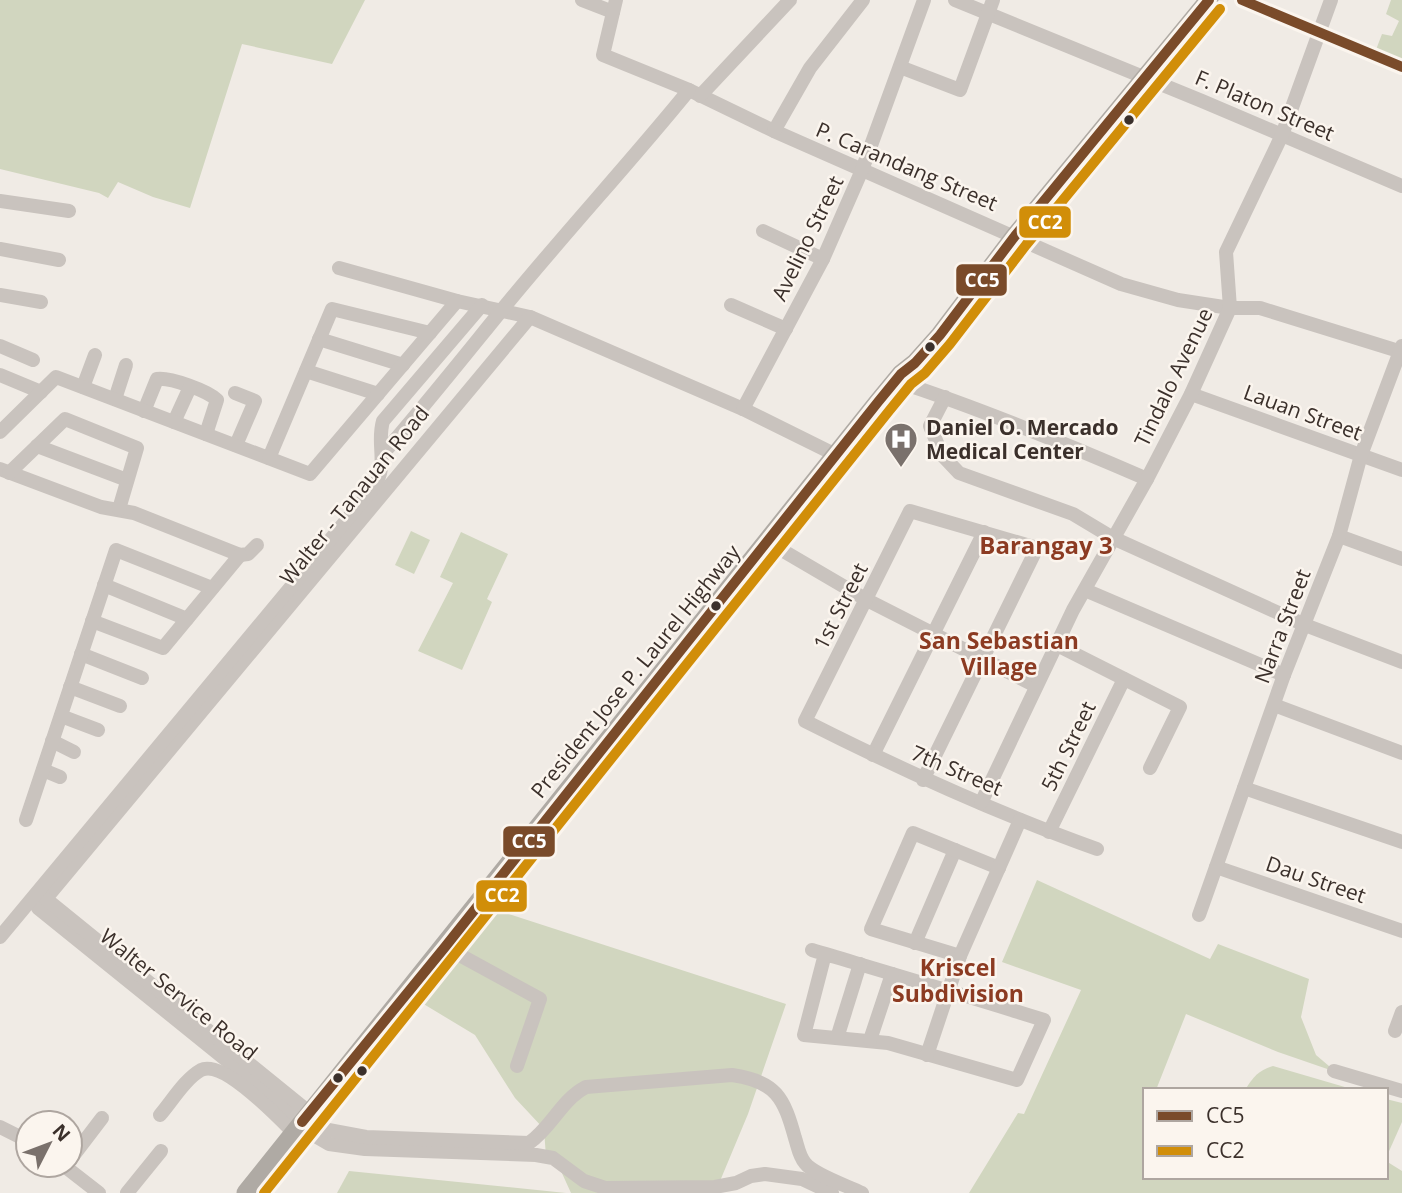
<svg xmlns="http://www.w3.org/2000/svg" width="1402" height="1193" font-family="'Open Sans',sans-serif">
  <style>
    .green { fill: #d1d6bf }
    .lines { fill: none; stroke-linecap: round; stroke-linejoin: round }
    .minor { stroke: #c9c3be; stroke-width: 14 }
    .highway { stroke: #afaaa4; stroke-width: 19 }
    .bus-1-casing { stroke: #fbf5ee; stroke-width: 16 }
    .bus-2-casing { stroke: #fbf5ee; stroke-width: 16 }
    .bus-1 { stroke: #7a4b2a; stroke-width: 10 }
    .bus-2 { stroke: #d18e09; stroke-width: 10 }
    .bus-dot { fill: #3b302b; stroke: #fbf5ee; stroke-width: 2.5 }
    .labels { text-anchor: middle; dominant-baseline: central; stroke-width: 5; stroke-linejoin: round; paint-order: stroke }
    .street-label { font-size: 21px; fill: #3b302b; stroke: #fbf5ee }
    .poi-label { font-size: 21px; font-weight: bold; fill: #3b302b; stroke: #fbf5ee; text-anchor: start }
    .neighbourhood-label { font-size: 23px; font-weight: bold; fill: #8c3b22; stroke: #fbf5ee }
    .quarter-label { font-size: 24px; font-weight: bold; fill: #8c3b22; stroke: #fbf5ee }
    .line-badge { stroke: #fbf5ee; stroke-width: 2.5 }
    .badge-label { font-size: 19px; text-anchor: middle; font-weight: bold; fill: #fff }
  </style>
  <rect width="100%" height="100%" fill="#f0ebe5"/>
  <g class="green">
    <polygon points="0,0 365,0 332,64 242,44 190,208 153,197 118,182 108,198 99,193 0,169"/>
    <polygon points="1391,0 1402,0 1402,67 1374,55 1382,34 1392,36 1399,21 1386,14"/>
    <polygon points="411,531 430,540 414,574 395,565"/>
    <polygon points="461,532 508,554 487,599 492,602 462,670 418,651 453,583 440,577"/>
    <polygon points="1037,880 1210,959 1218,944 1309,979 1301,1017 1316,1055 1336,1072 1278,1052 1186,1014 1156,1090 1145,1090 1145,1177 1386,1177 1386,1161 1402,1171 1402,1193 969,1193 1018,1113 1024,1114 1081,990 1002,962"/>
    <polygon points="478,904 786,1004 748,1114 715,1193 571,1193 556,1160 546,1157 544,1129 515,1098 475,1035 407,994"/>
    <path d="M 1273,1066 L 1355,1090 L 1245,1090 C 1253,1077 1259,1070 1273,1066 Z"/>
    <polygon points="1386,1099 1402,1103 1402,1122 1386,1158"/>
    <polygon points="349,1171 566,1193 337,1193"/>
  </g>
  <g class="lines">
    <g class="minor">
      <polyline points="582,0 613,12"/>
      <polyline points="616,0 603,55 689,90 774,131 1121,284 1178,300 1230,308 1260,308 1402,352"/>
      <polyline points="955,0 1202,101 1402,186"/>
      <polyline points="1242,0 1402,67"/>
      <polyline points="900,67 960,90 993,0"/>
      <polyline points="700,96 790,0"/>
      <polyline points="774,131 810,68 863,0"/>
      <polyline points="0,201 69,211"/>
      <polyline points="763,231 823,259"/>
      <polyline points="0,249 59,260"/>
      <polyline points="339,268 457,301 530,317 743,409 836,455"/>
      <polyline points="0,295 41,302"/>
      <polyline points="731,305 786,329"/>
      <polyline points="530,317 38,908 256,1084 317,1137 329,1144 365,1149 536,1155 553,1158 584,1181 605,1188 715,1187 736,1183 751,1176 765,1174 802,1179 832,1193"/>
      <polyline points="319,339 403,365"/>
      <polyline points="0,346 33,360"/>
      <polyline points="306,371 378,394"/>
      <polyline points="0,375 41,392"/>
      <path d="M 896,381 C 982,409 1064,443 1147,479"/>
      <polyline points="83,387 95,355"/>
      <polyline points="235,393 255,401 236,445"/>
      <polyline points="1191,394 1402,470"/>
      <polyline points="945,397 930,426 942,455 959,473 1073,514 1113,538 1305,625 1402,662"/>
      <polyline points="115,399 126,365"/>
      <polyline points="743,409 823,259 862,170 924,0"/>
      <path d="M 144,411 L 157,379 C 170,377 208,391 217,400 L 206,434"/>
      <polyline points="174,422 190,387"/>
      <polyline points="0,432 56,377 310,474 457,301"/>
      <polyline points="37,446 127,480"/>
      <path d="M 382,455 C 423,408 462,359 501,311 C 562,236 628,165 689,90"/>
      <polyline points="269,458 332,309 430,333"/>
      <polyline points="0,469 101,507 134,513 240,555 248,554 257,545"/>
      <polyline points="9,473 65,419 137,448 119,509"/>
      <polyline points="1339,536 1402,559"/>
      <polyline points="768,542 867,600 1036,686"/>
      <polyline points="104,585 187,619"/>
      <polyline points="1085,590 1284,675"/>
      <polyline points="92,621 163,648 240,555"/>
      <polyline points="1057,645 1180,707 1150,768"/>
      <polyline points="81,654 142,678"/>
      <polyline points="70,687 120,706"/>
      <polyline points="1274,705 1402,753"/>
      <polyline points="61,716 98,730"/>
      <polyline points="52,741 74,752"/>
      <polyline points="873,755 984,532"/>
      <polyline points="43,770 60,777"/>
      <path d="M 923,780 L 1037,548 L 910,511 L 805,721 C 900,769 996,813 1097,849"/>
      <polyline points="1244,788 1402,842"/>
      <polyline points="981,803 1073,610 1147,479 1191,394 1230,308 1226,252 1282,135 1331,0"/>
      <polyline points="26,820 116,550 212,588"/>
      <polyline points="1049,832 1124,679"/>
      <polyline points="1216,867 1402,931"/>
      <path d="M 46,899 L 310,1113 L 323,1129 L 366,1137 L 529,1143 C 552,1127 561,1100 586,1087 L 732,1075 C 776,1081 784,1098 795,1138 C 798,1147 799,1156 805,1163 C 814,1175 848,1186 862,1193"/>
      <polyline points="1199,915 1284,675 1339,536 1361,455 1402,346"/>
      <path d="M 0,937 L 374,487 C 389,463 376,445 383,421 L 482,305"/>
      <polyline points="915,943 955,850"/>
      <polyline points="445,947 540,999 517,1066"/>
      <path d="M 812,950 C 889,973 967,996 1044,1020 L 1017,1080 L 888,1043 L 804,1035 L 825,954"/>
      <polyline points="960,956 871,929 913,833 999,868"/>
      <polyline points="1395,1031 1402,1012"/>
      <polyline points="837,1038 860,964"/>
      <polyline points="870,1040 892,974"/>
      <polyline points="927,1055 960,956 1020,820"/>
      <polyline points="1334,1071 1402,1091"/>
      <path d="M 160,1115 C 172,1101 185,1079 201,1070 C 223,1059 279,1118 294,1133"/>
      <polyline points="0,1127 28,1141"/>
      <polyline points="70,1160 102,1118"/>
      <polyline points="63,1165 99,1193"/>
      <polyline points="127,1193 161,1151"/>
    </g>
    <polyline class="highway" points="246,1193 878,402 901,374 915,363 940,335 1015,236 1209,0"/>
    <defs>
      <g id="bus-1">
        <polyline points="1242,0 1402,67"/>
        <polyline points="302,1122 445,947 878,402 901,374 915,363 940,335 1015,236 1209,0"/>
      </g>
      <polyline id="bus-2" points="264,1193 889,411 911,384 925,373 950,344 1026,245 1220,9"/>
    </defs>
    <use href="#bus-1" class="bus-1-casing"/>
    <use href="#bus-2" class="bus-2-casing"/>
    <use href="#bus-1" class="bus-1"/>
    <use href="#bus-2" class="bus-2"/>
  </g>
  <defs>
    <symbol id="hospital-pin" viewBox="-11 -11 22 30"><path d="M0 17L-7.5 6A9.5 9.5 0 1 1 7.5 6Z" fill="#7a716c" stroke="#fbf5ee"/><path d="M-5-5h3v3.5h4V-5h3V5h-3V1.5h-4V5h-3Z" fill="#fff"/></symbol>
  </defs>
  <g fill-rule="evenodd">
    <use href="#hospital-pin" x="882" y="420" width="38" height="52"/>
  </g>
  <g class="bus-dot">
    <circle cx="1129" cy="120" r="6"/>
    <circle cx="930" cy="347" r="6"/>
    <circle cx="716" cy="606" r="6"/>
    <circle cx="362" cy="1071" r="6"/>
    <circle cx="338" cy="1078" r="6"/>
  </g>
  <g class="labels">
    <g class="street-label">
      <text transform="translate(1265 105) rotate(23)">F. Platon Street</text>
      <text transform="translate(907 166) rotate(23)">P. Carandang Street</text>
      <text transform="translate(807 238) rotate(-64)">Avelino Street</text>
      <text transform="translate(1173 377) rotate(-64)">Tindalo Avenue</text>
      <text transform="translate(1303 412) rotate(20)">Lauan Street</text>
      <text transform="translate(354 495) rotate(-51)">Walter - Tanauan Road</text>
      <text transform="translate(840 606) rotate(-63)">1st Street</text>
      <text transform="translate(1282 626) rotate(-69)">Narra Street</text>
      <text transform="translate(635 671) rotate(-51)">President Jose P. Laurel Highway</text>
      <text transform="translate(1068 746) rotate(-64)">5th Street</text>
      <text transform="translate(957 770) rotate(23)">7th Street</text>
      <text transform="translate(1316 879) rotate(19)">Dau Street</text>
      <text transform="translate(179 994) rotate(39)">Walter Service Road</text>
    </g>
    <g class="poi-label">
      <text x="926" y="427">Daniel O. Mercado<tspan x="926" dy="24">Medical Center</tspan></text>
    </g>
    <g class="neighbourhood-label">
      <text x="999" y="640">San Sebastian<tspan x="999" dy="26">Village</tspan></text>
      <text x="958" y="967">Kriscel<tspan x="958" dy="26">Subdivision</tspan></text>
    </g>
    <g class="quarter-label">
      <text x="1046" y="544">Barangay 3</text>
    </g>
  </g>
  <g class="line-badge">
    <rect x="1018" y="205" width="54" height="34" rx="7" fill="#d18e09"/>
    <rect x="955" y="263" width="53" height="34" rx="7" fill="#7a4b2a"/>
    <rect x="502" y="825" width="54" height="33" rx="7" fill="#7a4b2a"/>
    <rect x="475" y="879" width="53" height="34" rx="7" fill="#d18e09"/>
  </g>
  <g class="badge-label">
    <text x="1045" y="229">CC2</text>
    <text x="982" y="287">CC5</text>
    <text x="529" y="848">CC5</text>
    <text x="502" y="902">CC2</text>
  </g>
  <rect x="1143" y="1088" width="245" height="91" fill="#fbf5ee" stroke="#aea6a0" stroke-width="2"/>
  <rect x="1157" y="1111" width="35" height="10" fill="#7a4b2a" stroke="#aea6a0" stroke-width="2"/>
  <text x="1206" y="1123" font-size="21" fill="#3b302b">CC5</text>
  <rect x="1157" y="1146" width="35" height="10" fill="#d18e09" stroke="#aea6a0" stroke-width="2"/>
  <text x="1206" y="1158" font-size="21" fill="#3b302b">CC2</text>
  <g transform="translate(49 1144) rotate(48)"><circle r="33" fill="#fbf5ee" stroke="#aea6a0" stroke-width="2"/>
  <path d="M0-5L12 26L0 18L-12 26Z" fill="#7a716c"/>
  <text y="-10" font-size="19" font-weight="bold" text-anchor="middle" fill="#3b302b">N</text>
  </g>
</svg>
